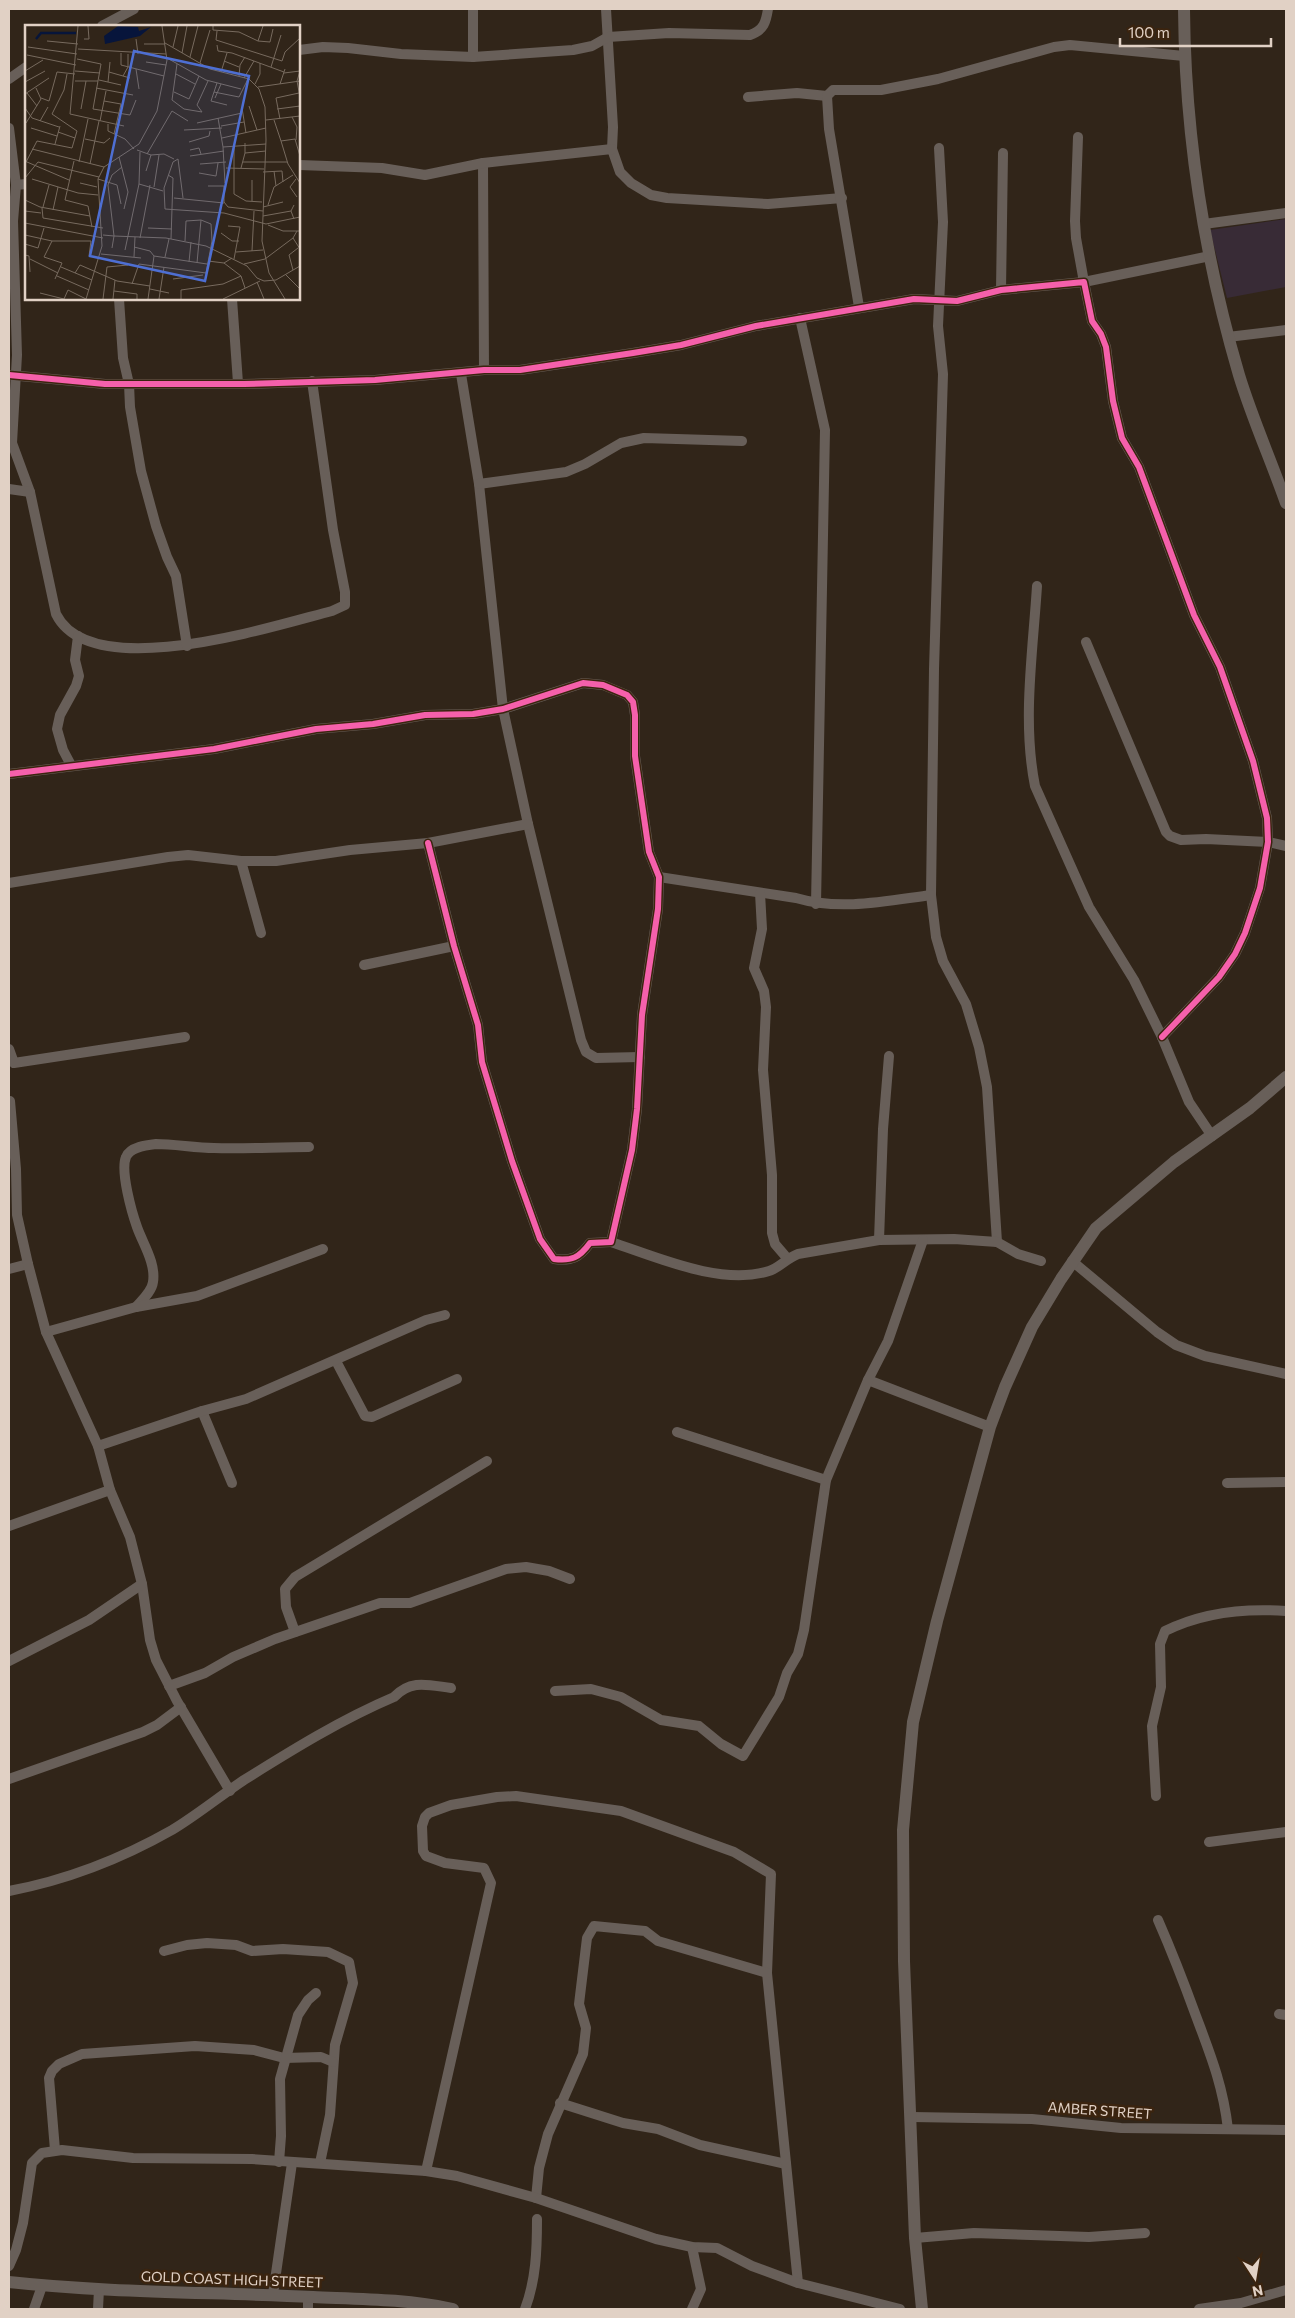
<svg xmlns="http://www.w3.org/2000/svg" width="1295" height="2318" font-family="Commissioner,sans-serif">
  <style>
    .commercial { fill: #382b36 }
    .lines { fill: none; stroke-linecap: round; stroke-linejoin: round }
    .minor { stroke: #685f59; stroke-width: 10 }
    .tertiary { stroke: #685f59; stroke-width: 12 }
    .cycleway-casing { stroke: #3b240f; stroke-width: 9 }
    .cycleway { stroke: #f560ab; stroke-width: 6 }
    .labels { text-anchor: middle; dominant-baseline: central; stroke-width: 5; stroke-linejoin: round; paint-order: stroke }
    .street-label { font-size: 14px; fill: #e1d1c5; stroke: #3b240f }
    .inset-river { fill: none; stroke: #07153b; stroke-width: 2.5 }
    .inset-road { fill: none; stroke: #776a5e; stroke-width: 1 }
    .view { fill: #4e6fd3; fill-opacity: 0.15; stroke: #4e6fd3; stroke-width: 2.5 }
    .inset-edge { fill: none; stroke: #e1d1c5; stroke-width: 2.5 }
  </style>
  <rect width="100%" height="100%" fill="#312519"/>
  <polygon class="commercial" points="1286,219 1286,287 1227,298 1210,230"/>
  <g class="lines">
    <g class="minor">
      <polyline points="606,9 613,127 612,149 620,172 631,183 651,195 667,198 768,204 842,198"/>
      <polyline points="102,26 134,9"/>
      <path d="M 299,50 L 323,47 L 348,48 L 401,54 L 473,57 L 573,50 L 592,46 L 608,37 L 669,33 L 750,35 C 764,30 766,22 768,9"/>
      <polyline points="473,57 473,9"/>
      <polyline points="9,79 26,67"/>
      <polyline points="748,97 797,93 827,96"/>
      <path d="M 9,128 L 16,185 L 13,221 L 17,355 L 12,443 L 30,492 L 56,614 C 91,685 273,626 332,611 L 345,605 L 345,592 L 333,530 L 312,381"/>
      <polyline points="1078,137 1075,221 1076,238 1084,282 1210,256"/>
      <polyline points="939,148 943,222 938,326 943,374 934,669 931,895 936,937 943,961 966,1004 979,1047 987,1087 997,1242"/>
      <polyline points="483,163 484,370"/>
      <polyline points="299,165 382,168 425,175 483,163 612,149"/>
      <polyline points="16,185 26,184"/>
      <polyline points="1204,224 1286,213"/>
      <polyline points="1001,290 1003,153"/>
      <polyline points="119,299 123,358 129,384 130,407 141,471 156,526 167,557 176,576 187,646"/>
      <polyline points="232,299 238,383"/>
      <polyline points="859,307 829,129 827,96 833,90 881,90 938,79 1054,47 1070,45 1184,56"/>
      <polyline points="800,318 825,430 816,904"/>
      <polyline points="1228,337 1286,330"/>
      <polyline points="461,374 479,484 503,709 528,824 581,1040 586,1052 596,1058 640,1057"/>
      <polyline points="9,375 105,384 244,384 375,380 484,370 520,370 633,353 681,345 756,326 914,299 957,301 1001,290 1084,282 1092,321 1101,334 1106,347 1113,401 1122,438 1139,467 1194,615 1220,667 1253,761 1267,818 1268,842 1260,888 1245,933 1235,954 1219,977 1162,1037"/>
      <polyline points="479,484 566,472 585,464 621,443 644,438 742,441"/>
      <polyline points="9,489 30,492"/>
      <path d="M 1037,586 C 1033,651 1022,721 1035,786 L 1089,907 L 1134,980 L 1162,1037 L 1189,1102 L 1212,1136"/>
      <polyline points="1086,642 1166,832 1170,836 1181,840 1206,839 1268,842 1286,846"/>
      <polyline points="71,765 63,750 57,729 60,715 76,686 79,676 75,660 78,636"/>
      <path d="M 9,774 L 214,749 L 316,729 L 373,724 L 425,715 L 473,714 L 503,709 L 583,683 L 603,685 L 627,695 L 633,702 L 635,715 L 635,756 L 649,852 L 659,877 L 658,909 L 642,1015 L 637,1109 L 632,1150 L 611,1242 L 590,1243 C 579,1258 572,1261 554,1259 L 540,1239 L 512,1161 L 482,1062 L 478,1025 L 454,946 L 428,843"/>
      <polyline points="241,861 261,933"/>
      <path d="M 659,877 L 796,898 C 840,911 886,901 931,895"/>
      <polyline points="9,883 168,857 188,855 241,861 276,861 350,850 428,843 528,824"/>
      <polyline points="760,893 762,929 754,968 764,991 766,1007 763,1070 772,1175 772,1233 775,1244 787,1258"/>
      <polyline points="364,965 454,946"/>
      <polyline points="9,1049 14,1063 185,1037"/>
      <polyline points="879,1240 883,1129 889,1056"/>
      <path d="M 611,1242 C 657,1257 720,1286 769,1271 C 779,1268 787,1258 798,1254 L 879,1240 L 954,1239 L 997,1242 L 1018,1254 L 1041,1261"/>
      <polyline points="1072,1261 1157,1332 1176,1345 1205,1356 1286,1374"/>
      <polyline points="9,1269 28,1264"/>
      <path d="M 136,1307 C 143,1299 152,1291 153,1282 C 156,1263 143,1244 137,1227 C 132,1213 120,1171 126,1157 C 130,1147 147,1145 156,1144 C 175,1144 195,1148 214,1148 C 245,1149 277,1147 309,1147"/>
      <polyline points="46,1332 136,1307 197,1296 323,1249"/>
      <polyline points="336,1361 365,1416 372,1417 457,1379"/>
      <polyline points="868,1380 990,1427"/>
      <polyline points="202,1411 232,1483"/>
      <polyline points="677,1432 826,1480"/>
      <polyline points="98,1446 202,1411 246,1399 426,1320 445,1315"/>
      <polyline points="1227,1483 1286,1482"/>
      <polyline points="110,1490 130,1537 142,1584 150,1640 156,1660 177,1701 230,1791"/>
      <polyline points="9,1526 110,1490 98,1446 46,1332 28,1264 17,1215 16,1169 10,1101"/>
      <polyline points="295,1632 286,1607 285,1589 295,1577 487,1461"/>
      <polyline points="9,1661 89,1620 142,1584"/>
      <polyline points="169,1686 205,1673 233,1657 275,1639 380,1603 410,1603 506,1569 526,1567 549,1571 570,1579"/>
      <polyline points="555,1691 591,1689 621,1697 661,1720 699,1726 721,1744 743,1756 779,1697 787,1673 798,1654 804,1630 826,1480 868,1380 888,1341 923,1240"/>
      <polyline points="9,1779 143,1732 157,1725 181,1707"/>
      <path d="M 1156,1796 L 1152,1726 L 1161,1687 L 1160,1644 L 1165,1631 C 1203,1612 1244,1608 1286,1611"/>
      <polyline points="1209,1842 1286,1832"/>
      <path d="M 9,1891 C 67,1880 121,1859 172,1830 C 197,1815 220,1796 244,1780 C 292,1750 342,1719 394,1697 C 411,1679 428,1685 451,1688"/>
      <path d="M 1158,1920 C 1172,1952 1184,1983 1196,2016 C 1211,2056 1223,2086 1228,2129"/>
      <polyline points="164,1951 187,1945 207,1943 236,1945 252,1951 283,1949 328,1952 349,1962 353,1983 335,2045 330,2115 320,2163"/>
      <polyline points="1279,2014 1286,2015"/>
      <polyline points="560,2103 623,2123 658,2129 700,2145 786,2164"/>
      <polyline points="912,2117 1032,2119 1121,2128 1286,2130"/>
      <polyline points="55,2150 49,2078 52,2071 59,2064 82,2054 195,2046 254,2050 284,2058 321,2057 333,2062"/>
      <polyline points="279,2162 281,2136 280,2079 298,2015 308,2000 316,1993"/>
      <polyline points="426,2171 491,1883 484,1868 445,1863 426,1856 423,1851 422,1826 425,1817 429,1813 451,1805 497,1797 516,1796 621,1811 734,1852 771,1874 767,1973 798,2283"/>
      <polyline points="536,2198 539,2168 548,2134 583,2054 586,2028 579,2004 587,1938 594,1926 645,1931 658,1941 767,1973"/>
      <polyline points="915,2238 974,2233 1089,2237 1145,2233"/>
      <polyline points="9,2266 16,2250 23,2223 32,2163 42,2153 62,2150 133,2158 252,2159 426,2171 457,2176 536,2198 656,2239 692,2247 717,2248 752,2266 798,2283 900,2309"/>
      <polyline points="273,2294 292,2163"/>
      <polyline points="308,2296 308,2309"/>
      <polyline points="34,2309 42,2286"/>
      <polyline points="98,2309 99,2289"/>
      <path d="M 525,2309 C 536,2280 537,2250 537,2219"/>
      <polyline points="692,2309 701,2289 692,2247"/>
      <polyline points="1199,2309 1241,2303 1286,2290"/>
    </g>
    <g class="tertiary">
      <path d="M 1184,9 C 1185,132 1204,256 1239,375 C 1252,418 1271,460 1286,503"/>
      <path d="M 9,2282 C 110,2293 212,2292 313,2297 C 360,2299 407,2299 453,2309"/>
      <polyline points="922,2309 915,2238 904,1961 903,1830 913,1722 937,1621 990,1427 1005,1387 1032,1327 1061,1279 1096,1228 1174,1162 1250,1108 1286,1077"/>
    </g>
    <defs>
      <g id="cycleway">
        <polyline points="9,375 105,384 244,384 375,380 484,370 520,370 633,353 681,345 756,326 914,299 957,301 1001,290 1084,282 1092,321 1101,334 1106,347 1113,401 1122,438 1139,467 1194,615 1220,667 1253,761 1267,818 1268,842 1260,888 1245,933 1235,954 1219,977 1162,1037"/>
        <path d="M 9,774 L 214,749 L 316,729 L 373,724 L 425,715 L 473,714 L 503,709 L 583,683 L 603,685 L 627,695 L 633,702 L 635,715 L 635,756 L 649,852 L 659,877 L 658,909 L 642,1015 L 637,1109 L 632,1150 L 611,1242 L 590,1243 C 579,1258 572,1261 554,1259 L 540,1239 L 512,1161 L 482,1062 L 478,1025 L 454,946 L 428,843"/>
      </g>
    </defs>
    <use href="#cycleway" class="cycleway-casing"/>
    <use href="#cycleway" class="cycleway"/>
  </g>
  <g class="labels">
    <g class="street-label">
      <text transform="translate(1100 2110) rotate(4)">AMBER STREET</text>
      <text transform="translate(232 2279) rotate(2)">GOLD COAST HIGH STREET</text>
    </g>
  </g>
  <g transform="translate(25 25)">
    <rect width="275" height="275" fill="#312519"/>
    <path d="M 93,1 L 113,2 L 114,6 L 126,2 L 115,11 L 80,19 L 79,11 Z" fill="#07153b"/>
    <path class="inset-river" d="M 11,14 L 16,8 L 51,8"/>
    <path class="inset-road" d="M 53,1 L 45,89 L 99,101M 188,1 L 188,5 L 214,7 L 233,16 L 238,1M 192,6 L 191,15 L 257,36 L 260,27 L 275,13M 59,14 L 64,14 L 63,1M 111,14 L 113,29M 22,16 L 53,19M 233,16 L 245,17 L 248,4M 140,18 L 185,44 L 224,54 L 234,64 L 240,82 L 241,115 L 237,216 L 244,248 L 260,274M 119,19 L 140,19M 192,20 L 193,26 L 207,28 L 259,47M 3,22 L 52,29M 148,22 L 153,1M 53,24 L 141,29M 96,28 L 96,40 L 139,51M 157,28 L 162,1M 2,30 L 51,40M 165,32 L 173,1M 142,33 L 181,55 L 216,64M 52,34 L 76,39 L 68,84 L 105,90 L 111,75M 199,36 L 214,42M 121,37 L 141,40M 175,38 L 185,5M 152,39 L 147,75 L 159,84 L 177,87 L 172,80 L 183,56M 246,42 L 256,10M 111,44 L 114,64M 0,46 L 18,35M 50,46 L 75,48M 275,46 L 272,56 L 275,72M 84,47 L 105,53M 196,47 L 202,28M 259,48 L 275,46M 151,49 L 170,59M 98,51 L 103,42 L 103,29M 214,51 L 215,40 L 220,32M 219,53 L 229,36M 74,55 L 96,60M 50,56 L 73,56M 0,57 L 20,46M 83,57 L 85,37M 192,58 L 186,76 L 202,80M 230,59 L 235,49 L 235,38M 255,59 L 260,44M 233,62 L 275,56M 71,63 L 108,70M 149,67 L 164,74 L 174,51M 189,67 L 214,72 L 223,54M 2,68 L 12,81M 0,69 L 24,53M 16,73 L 24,76 L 32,47 L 50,49M 190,73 L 196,59M 79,76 L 96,79 L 89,109M 224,81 L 232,105M 0,83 L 7,93 L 34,102M 217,83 L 221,108M 56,84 L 61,56M 252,84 L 275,81M 267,92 L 272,102 L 271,115M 193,93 L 198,122M 255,94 L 251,73 L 274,68M 241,95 L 275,91M 249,95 L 256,116 L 270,114 L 275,131M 15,96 L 23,82M 75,96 L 81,66M 1,98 L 16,74 L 11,63M 172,98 L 217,88M 83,99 L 83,106 L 100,114 L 109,124M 196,101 L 219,97M 6,103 L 32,111M 159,105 L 197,103M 33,107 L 50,113M 197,113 L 241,103M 60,114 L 79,118 L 85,113M 256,116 L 263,139 L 275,158M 164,117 L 184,111 L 185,106M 220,118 L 220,128 L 241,126M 30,119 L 35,101M 209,120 L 209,169 L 221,176 L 237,177M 7,124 L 79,142M 112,125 L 126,130 L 139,129 L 149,134M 165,125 L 174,123 L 176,129M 122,129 L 147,86 L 163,96M 165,131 L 199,126M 94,132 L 103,167 L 99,184M 49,136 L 40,175 L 63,181 L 67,202M 2,137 L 44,155M 54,137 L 63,94M 218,137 L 262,137M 0,139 L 12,116 L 47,123 L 52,106 L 27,89 L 39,65 L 42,49M 65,139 L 74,96M 175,139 L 201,137M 97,142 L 87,150 L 83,160 L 89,211 L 141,213 L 181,221 L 222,241 L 232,253 L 239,256 L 251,255 L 275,241M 201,143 L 239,144M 216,143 L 220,128M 121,146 L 126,130M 249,146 L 251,161M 238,147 L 257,146 L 258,157M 174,148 L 191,151 L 193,138M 143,150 L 148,153 L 146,214M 0,153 L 13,137 L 74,152M 7,154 L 53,168 L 73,170M 73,154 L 92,160 L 96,179M 271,154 L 265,162 L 272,172M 55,158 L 72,162M 200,158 L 198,122 L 241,119M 114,159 L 138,166M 183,161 L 199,161 L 199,177 L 203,182 L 238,186M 129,162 L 134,130M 149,173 L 199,178M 158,173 L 153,134 L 148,137 L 139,163 L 140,184 L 199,188 L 241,199 L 275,192M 0,175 L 15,182 L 65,191M 227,176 L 227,155M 243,180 L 249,162 L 268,150M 269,180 L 266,186 L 269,194M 18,182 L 24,160M 238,182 L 258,177M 17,183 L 18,193 L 78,203M 28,185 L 33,162M 0,186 L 16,188M 238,191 L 266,186M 0,198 L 78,213M 243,200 L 258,206 L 275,206M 203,201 L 215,202 L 209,234M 123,203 L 147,204M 272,206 L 268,213 L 275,224M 196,208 L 207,216 L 214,216M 0,210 L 27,216 L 66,216M 78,210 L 89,211 L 87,223M 115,213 L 125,160M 27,216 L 19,232 L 37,238 L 30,254M 160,216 L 161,196 L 176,195 L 186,199 L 187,216 L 181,248M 0,219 L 13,223 L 19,203M 109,222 L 125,226 L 129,231 L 182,239M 100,225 L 114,159 L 115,127M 227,226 L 229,186M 211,227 L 238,225M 76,229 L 116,233M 0,230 L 4,231 L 5,247M 64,231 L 66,216M 109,232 L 110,212M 140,232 L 144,214M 5,234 L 33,248M 183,236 L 199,238 L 207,233M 164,237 L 166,217M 172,238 L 176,195M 199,238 L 216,251 L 220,263M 219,239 L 240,234 L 268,213M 36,242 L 67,255M 268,245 L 264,230 L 273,223M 50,248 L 55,240 L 92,256 L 125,261M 261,250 L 275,264M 32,251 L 64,265M 148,254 L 178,250M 232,257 L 239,274M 107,259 L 114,239 L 181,248M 125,264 L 144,268M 89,266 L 112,269 L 112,274M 15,268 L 39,274M 39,274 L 43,265 L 61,274M 61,274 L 77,221 L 73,154 L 79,142 L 114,119 L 132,86 L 142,35 L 137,1M 78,274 L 82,242 L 103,240M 88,274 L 90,255M 123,274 L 129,231M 134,274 L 139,242M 156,274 L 156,265 L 198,259 L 216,251M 198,274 L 235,256"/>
    <path class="view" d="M 109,26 L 224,51 L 180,256 L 65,231 Z"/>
    <rect width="275" height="275" class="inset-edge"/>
  </g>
  <rect width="1295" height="2318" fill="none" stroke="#e1d1c5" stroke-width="20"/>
  <g transform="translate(1255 2278) rotate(168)" stroke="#3b240f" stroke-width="4" paint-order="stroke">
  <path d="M0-4L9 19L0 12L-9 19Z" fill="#e1d1c5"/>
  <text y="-8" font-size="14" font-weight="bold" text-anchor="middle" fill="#e1d1c5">N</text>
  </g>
  <path d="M1120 38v8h151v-8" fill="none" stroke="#e1d1c5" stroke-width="2.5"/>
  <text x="1128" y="38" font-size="15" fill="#e1d1c5" stroke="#3b240f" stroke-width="4" paint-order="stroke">100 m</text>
</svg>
